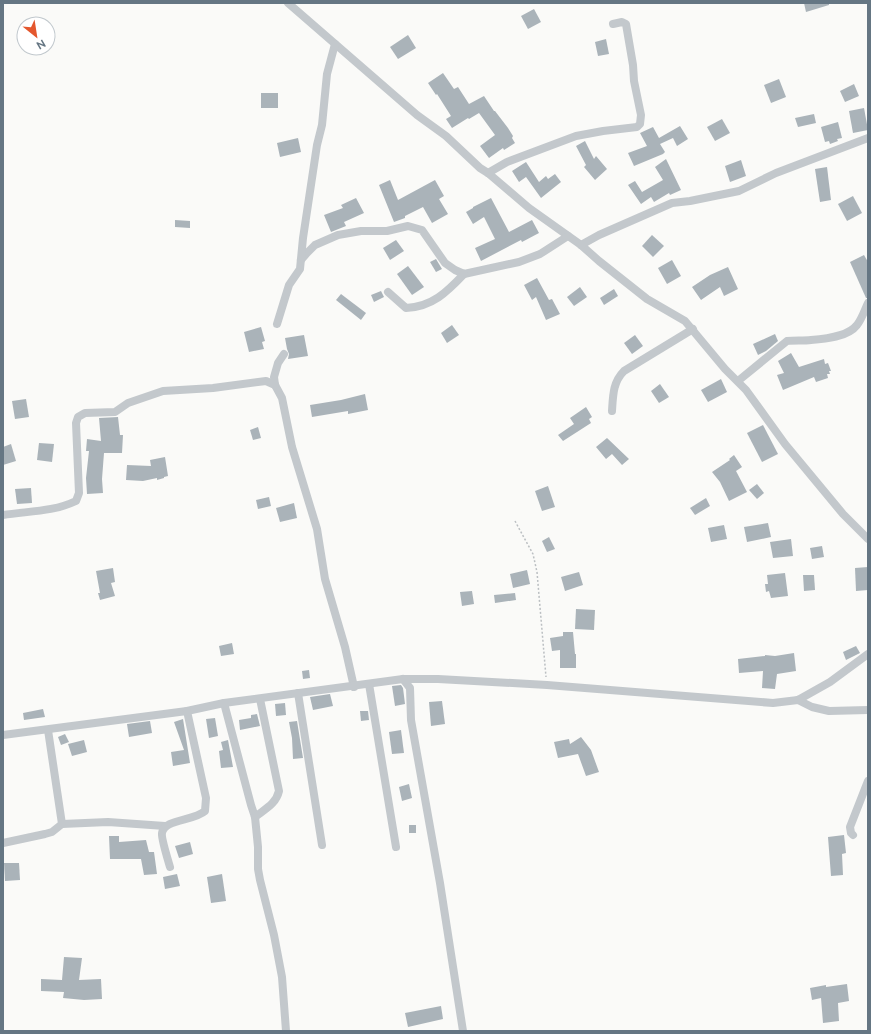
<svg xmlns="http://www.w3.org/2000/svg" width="871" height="1034" font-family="Raleway,sans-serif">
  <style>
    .building { fill: #aab3b9 }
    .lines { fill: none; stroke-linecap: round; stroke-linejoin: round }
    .path { stroke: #bbbfc2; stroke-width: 1.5; stroke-dasharray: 2 2; stroke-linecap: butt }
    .minor { stroke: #c3c8cc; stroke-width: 8 }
  </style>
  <rect width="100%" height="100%" fill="#fafaf8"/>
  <g class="building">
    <polygon points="804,3 829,3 829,5 806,12"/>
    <polygon points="534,9 541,22 528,29 521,16"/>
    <polygon points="408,35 416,48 398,59 390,47"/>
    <polygon points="606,39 609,54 598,56 595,42"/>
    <polygon points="443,73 454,89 458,87 469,104 484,96 494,111 495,111 508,128 513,136 512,138 515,143 504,150 503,148 489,158 480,146 495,135 479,113 469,119 468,118 452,128 446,119 451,116 437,94 436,95 428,83"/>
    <polygon points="779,79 786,97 771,103 764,85"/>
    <polygon points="854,84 859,96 845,102 840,91"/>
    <rect x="261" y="93" width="17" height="15"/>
    <polygon points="864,108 868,130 853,133 849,111"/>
    <polygon points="814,114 816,123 798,127 795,118"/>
    <polygon points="722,119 730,133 715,141 707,127"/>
    <polygon points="838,122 842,138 837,139 838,141 830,144 829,141 825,142 821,127"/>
    <polygon points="680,126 688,139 677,146 673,138 660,144 665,152 663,154 634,166 628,153 647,146 640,133 653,127 659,138"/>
    <polygon points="298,138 301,152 280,157 277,143"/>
    <polygon points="585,141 594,159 596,156 607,169 595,180 584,167 586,165 576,146"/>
    <polygon points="666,159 681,190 670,195 669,193 654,202 651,197 641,204 628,185 635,181 642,192 663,180 655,167"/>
    <polygon points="741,160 746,176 730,182 725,166"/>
    <polygon points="526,162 539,182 546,176 548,179 555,174 561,182 541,198 526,177 519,182 512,171"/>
    <polygon points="827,167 831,200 820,202 815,169"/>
    <polygon points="390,180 398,200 435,180 444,196 439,199 448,214 432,223 423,207 405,216 405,218 394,222 379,185"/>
    <polygon points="853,196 862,213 847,221 838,204"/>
    <polygon points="356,198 364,213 344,222 346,226 331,232 324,215 343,208 341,205"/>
    <polygon points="491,198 509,232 532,220 539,233 522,242 521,240 481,261 475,248 495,239 484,217 473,224 466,212 473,208 473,207"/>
    <polygon points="175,220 190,221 190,228 175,227"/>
    <polygon points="652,235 664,246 653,257 642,246"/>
    <polygon points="396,240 404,251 390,260 383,248"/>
    <polygon points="864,255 868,262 868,298 866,298 850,262"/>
    <polygon points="436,259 442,269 436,272 430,262"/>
    <polygon points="672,260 681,276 667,284 658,268"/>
    <polygon points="408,266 424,287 412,295 397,274"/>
    <polygon points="728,267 738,289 724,296 720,287 701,300 692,287 710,275"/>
    <polygon points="537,278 549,300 552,299 560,314 546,320 536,297 532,300 524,285"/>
    <polygon points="580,287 587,297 574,306 567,297"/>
    <polygon points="614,289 618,296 604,305 600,298"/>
    <polygon points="381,291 384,297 374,302 371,295"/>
    <polygon points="341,294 366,313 361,320 336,300"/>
    <polygon points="452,325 459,335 447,343 441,333"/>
    <polygon points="261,327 265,341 262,342 264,349 249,352 244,332"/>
    <polygon points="775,334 778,341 766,351 758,355 753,344"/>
    <polygon points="304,335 308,356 288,359 289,354 287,349 285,338"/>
    <polygon points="635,335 643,346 632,354 624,343"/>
    <polygon points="791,353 799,367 824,359 825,364 828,363 831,371 829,371 830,374 827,374 828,378 816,382 814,377 783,390 777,375 784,373 778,361"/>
    <polygon points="721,379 727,392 708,402 701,390"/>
    <polygon points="660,384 669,397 659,403 651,391"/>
    <polygon points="365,394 368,410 348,414 348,411 312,417 310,405 341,400"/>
    <polygon points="26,399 29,417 15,419 12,401"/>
    <polygon points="586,407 592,417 589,419 591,423 563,441 558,435 574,424 570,418"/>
    <polygon points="118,417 120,435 123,435 122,453 104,453 102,479 103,493 87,494 86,478 89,451 86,451 87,439 101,441 99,418"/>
    <polygon points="763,425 778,454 762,462 747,433"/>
    <polygon points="258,427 261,438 253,440 250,430"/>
    <polygon points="607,438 629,459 622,465 612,454 606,459 596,447"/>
    <polygon points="39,443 54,444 52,462 37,460"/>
    <polygon points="11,444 16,461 3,465 3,447"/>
    <polygon points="734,455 742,467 736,471 747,492 729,501 720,482 712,472 730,460 729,459"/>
    <polygon points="165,457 168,476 164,477 164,478 157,480 157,478 143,481 126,480 127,465 151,466 150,460"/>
    <polygon points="757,484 764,493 757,499 749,490"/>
    <polygon points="548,486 555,507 542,511 535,491"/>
    <polygon points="31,488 32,503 17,504 15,489"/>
    <polygon points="269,497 271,506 258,509 256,500"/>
    <polygon points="706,498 710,506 695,515 690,508"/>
    <polygon points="294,503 297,518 280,522 276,508"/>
    <polygon points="768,523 771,537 747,542 744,527"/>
    <polygon points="724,525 727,539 711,542 708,528"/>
    <polygon points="549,537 555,549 547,552 542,541"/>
    <polygon points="791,539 793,556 773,558 770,542"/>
    <polygon points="822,546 824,557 812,559 810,548"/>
    <polygon points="868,567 868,590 856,591 855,568"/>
    <polygon points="113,568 115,582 111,583 115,596 100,600 98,593 100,593 96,571"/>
    <polygon points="527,570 530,584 513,588 510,574"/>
    <polygon points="579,572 583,585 565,591 561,577"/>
    <polygon points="785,573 788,596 771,598 769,591 766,592 765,584 768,584 767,575"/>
    <polygon points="803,575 814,575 815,590 804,591"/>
    <polygon points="472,591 474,604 462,606 460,592"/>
    <polygon points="515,593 516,600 495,603 494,595"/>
    <polygon points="576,609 595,610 594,630 575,629"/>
    <polygon points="563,632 573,632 575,654 576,654 576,668 560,668 560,650 552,651 550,638 563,636"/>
    <polygon points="232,643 234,654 221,656 219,646"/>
    <polygon points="856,646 860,653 846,660 843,652"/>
    <polygon points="794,653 796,671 777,674 775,689 762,688 763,671 739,673 738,659 765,656 765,655 775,656"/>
    <polygon points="309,670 310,678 303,679 302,671"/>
    <polygon points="401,685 403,688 405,704 395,706 392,686"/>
    <polygon points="330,694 333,706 313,710 310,697"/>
    <polygon points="442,701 445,724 431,726 429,702"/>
    <polygon points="285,703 286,715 276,716 275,704"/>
    <polygon points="43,709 45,717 24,720 23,713"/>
    <polygon points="360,711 368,711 369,720 361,721"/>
    <polygon points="257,714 260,726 240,730 239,720 251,718 251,715"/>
    <polygon points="215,718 218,736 209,738 206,719"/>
    <polygon points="183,719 190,763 173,766 171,752 184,750 174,722"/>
    <polygon points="150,721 152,733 129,737 127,724"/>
    <polygon points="297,721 303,758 293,759 292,738 289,722"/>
    <polygon points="401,730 404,753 392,754 389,732"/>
    <polygon points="65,734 69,742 61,745 58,737"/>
    <polygon points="581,737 591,750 599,772 586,776 578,754 558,758 554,742 569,739 570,744"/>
    <polygon points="84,740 87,752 72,756 68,744"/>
    <polygon points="228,740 233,767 221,768 219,751 223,750 221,742"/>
    <polygon points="409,784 412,798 402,801 399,787"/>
    <rect x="409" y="825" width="7" height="8"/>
    <polygon points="844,835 846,853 842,854 843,875 831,876 828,837"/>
    <polygon points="109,836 119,836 119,842 146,840 149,852 154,852 157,874 144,875 141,859 110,859"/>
    <polygon points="190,842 193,854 179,858 175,846"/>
    <polygon points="4,863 19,863 20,880 5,881"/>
    <polygon points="177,874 180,886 165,889 163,877"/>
    <polygon points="222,874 226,901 211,903 207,877"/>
    <polygon points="64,957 82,958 79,980 101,979 102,999 84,1000 63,998 64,992 41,991 41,979 62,980"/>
    <polygon points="847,984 849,1001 838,1003 839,1021 823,1023 821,998 812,1000 810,988 826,985 826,987"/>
    <polygon points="441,1006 443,1019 408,1027 405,1013"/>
  </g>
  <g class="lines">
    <polyline class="path" points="515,521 533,554 537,572 546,677"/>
    <g class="minor">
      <polyline points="288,3 417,115 446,136 480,168 488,173 529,208 581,245 599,261 647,299 685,321 725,369 746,390 785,444 843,514 868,539"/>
      <polyline points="488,173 507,162 576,136 603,131 637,127 640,124 641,115 634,81 633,65 626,24 622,22 613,24"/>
      <polyline points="581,245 599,235 672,203 690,201 739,191 776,173 868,138"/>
      <polyline points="301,260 307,253 315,245 338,235 361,231 387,231 408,226 422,230 445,263 455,270 464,274 519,262 540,254 568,236"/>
      <path d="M 388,292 L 406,308 C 432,307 447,292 464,274"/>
      <polyline points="277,324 289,285 300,269 303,238 317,145 322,125 327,74 335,44"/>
      <polyline points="284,354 278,363 274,377 275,385 282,398 292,447 317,529 325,579 345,647 354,687"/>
      <path d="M 738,381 L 787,341 C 795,340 803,341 811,340 C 825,339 848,337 857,325 C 862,319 865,309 868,303"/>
      <path d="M 612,411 C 613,395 613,382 624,371 L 693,329"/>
      <path d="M 3,515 C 28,511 53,512 76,501 L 79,493 L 76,423 L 78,417 L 85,413 L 115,412 L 128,403 L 163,391 L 213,388 L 266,381 L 275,385"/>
      <polyline points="403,679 410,688 411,720 440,883 463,1031"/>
      <polyline points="369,684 396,847"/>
      <polyline points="298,693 322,845"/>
      <polyline points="798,700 812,707 829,711 868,710"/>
      <polyline points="224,703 251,805 255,817 258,847 258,869 260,880 274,935 282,977 286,1031"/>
      <polyline points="3,735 187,711 224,703 403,679 438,679 547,685 773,703 798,700 830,682 868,654"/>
      <path d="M 255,817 C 265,809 276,804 279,791 L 260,699"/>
      <polyline points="62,824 108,822 165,826"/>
      <polyline points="853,835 851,833 850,827 868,781"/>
      <polyline points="3,843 45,834 52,832 62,824 48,730"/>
      <path d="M 170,867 C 168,860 161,838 162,833 C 164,819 194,821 205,811 L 206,798 L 187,711"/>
    </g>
  </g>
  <rect width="871" height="1034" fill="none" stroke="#657683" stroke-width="8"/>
  <g transform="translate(36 36) rotate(150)"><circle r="19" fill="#ffffff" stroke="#c1c8cd"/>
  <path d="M0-3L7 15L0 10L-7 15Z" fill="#e4572e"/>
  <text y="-6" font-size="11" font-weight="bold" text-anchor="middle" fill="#657683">N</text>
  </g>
</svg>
